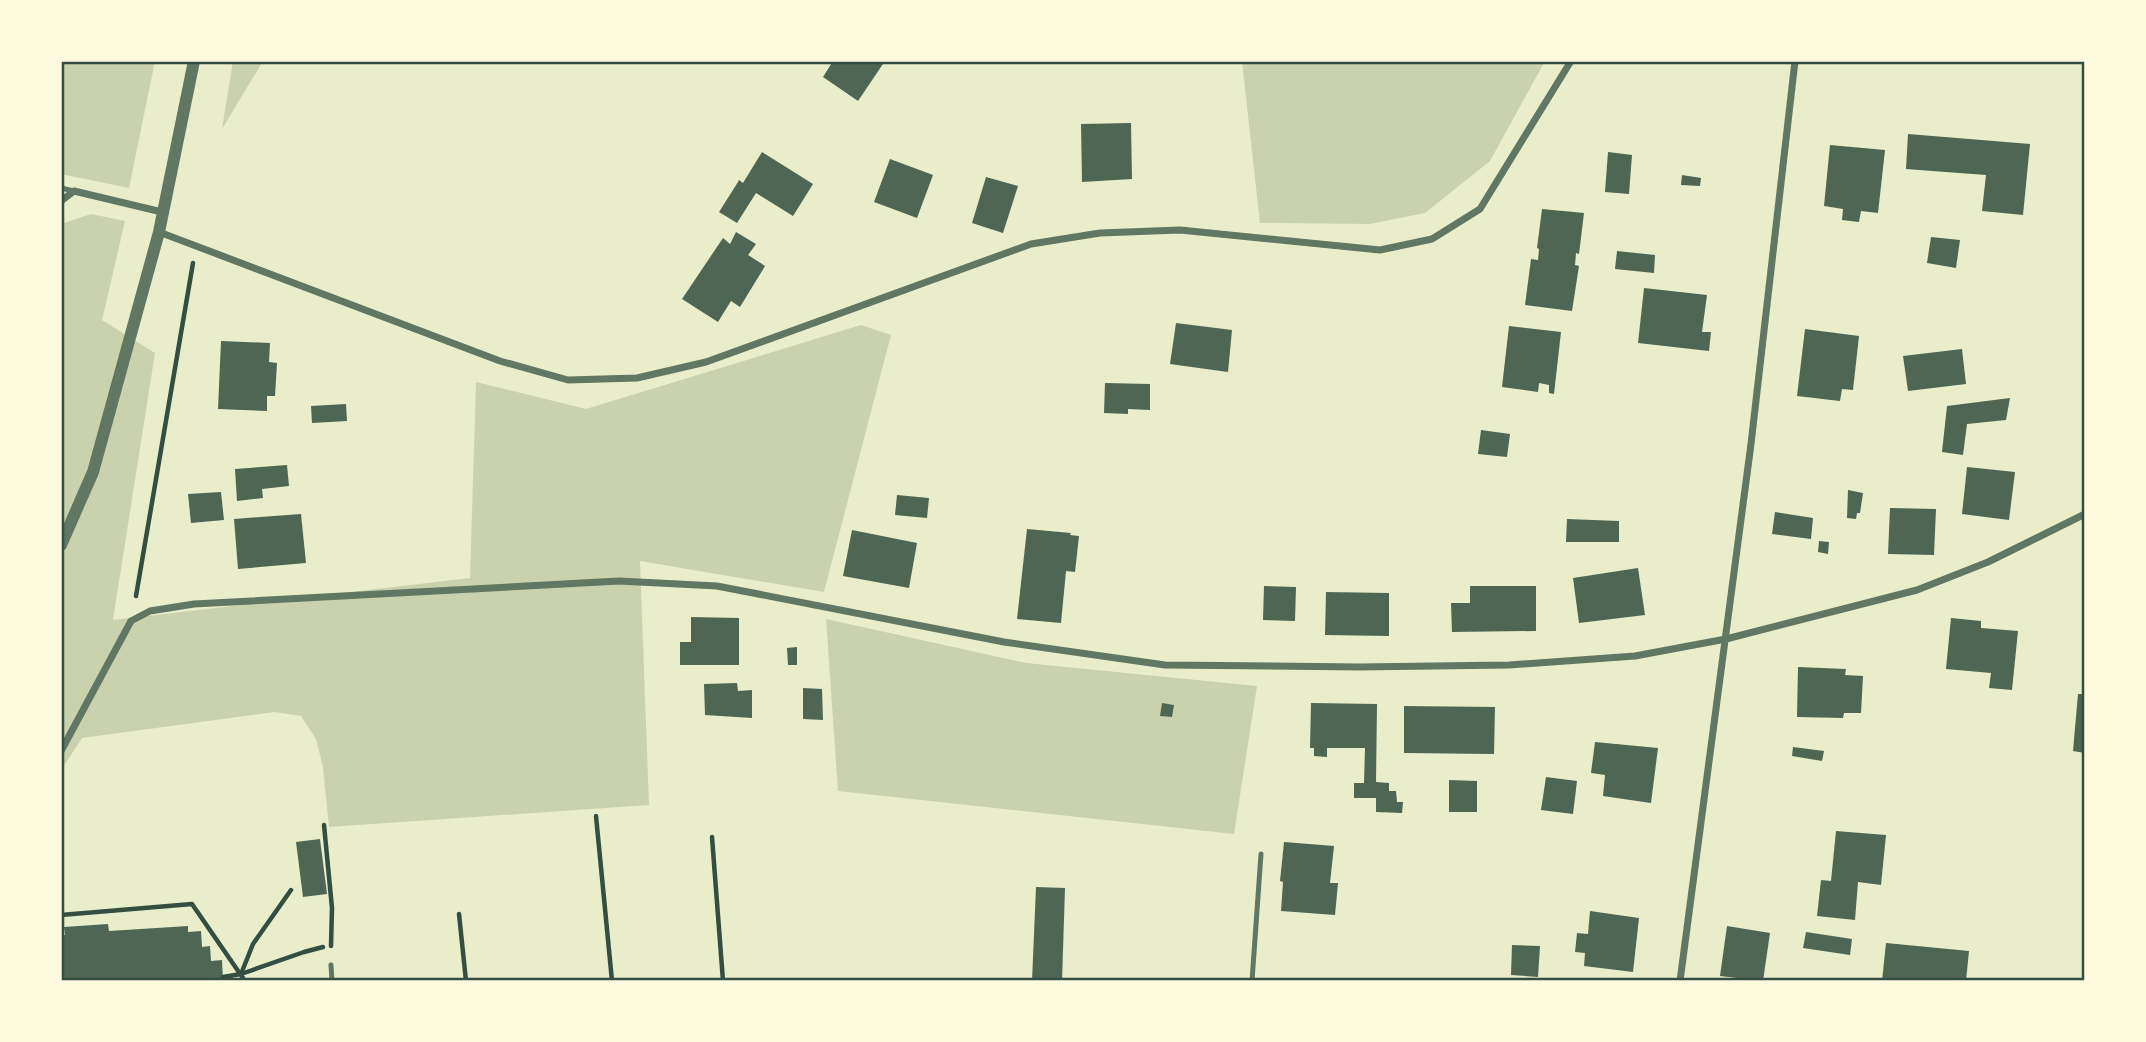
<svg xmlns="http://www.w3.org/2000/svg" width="2146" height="1042" font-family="Lato,sans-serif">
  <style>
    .green { fill: #cad2ad }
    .building { fill: #4f6655 }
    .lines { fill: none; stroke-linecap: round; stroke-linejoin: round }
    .path { stroke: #344e41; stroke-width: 4.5 }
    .service { stroke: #617663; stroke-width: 5 }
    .minor { stroke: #617663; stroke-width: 7 }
    .tertiary { stroke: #617663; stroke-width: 12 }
    .neatline { fill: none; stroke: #344e41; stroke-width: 2.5 }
  </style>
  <rect width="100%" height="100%" fill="#e9edc9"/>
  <g class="green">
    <polygon points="61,61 155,61 129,188 61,174"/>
    <polygon points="233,61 263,61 222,129"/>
    <polygon points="1242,61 1545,61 1490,161 1425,213 1370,224 1260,223"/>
    <polygon points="91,214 125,221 102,320 155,353 113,620 470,578 476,382 586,409 861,325 891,335 824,592 640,561 649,805 329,827 323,767 316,739 301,716 274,712 82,738 61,770 61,224"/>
    <polygon points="826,619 1026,663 1257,686 1234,834 838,791"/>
  </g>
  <g class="building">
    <polygon points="833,61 885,61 858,101 823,77"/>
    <polygon points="1131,123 1132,179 1082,182 1081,124"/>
    <polygon points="1908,134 2030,144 2023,215 1982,211 1986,175 1906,169"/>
    <polygon points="1830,145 1885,150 1878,213 1861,211 1859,222 1842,220 1843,209 1824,206"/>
    <polygon points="762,152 813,184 793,216 756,193 737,223 719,212 738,182 739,180 743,183"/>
    <polygon points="1608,152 1632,155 1629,194 1605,192"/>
    <polygon points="890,159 933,175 917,218 874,202"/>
    <polygon points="1682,175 1701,178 1700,186 1681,185"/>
    <polygon points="986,177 1018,186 1003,233 972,223"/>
    <polygon points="1542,209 1584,213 1579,254 1576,253 1575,265 1579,266 1572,311 1525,305 1531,259 1538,260 1539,249 1537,248"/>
    <polygon points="736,232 756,244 748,255 765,266 740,307 731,301 718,322 682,299 723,238 730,244"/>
    <polygon points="1931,237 1960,240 1956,268 1927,263"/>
    <polygon points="1617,251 1655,255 1654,273 1615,269"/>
    <polygon points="1644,288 1707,295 1702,332 1711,332 1709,351 1638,343"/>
    <polygon points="1176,323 1232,330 1228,372 1170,364"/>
    <polygon points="1509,326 1561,332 1554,394 1549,393 1549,385 1539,383 1538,392 1502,387"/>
    <polygon points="1805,329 1859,336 1853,390 1842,389 1840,401 1797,396"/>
    <polygon points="221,341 270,343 269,362 277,363 275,396 267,396 267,411 218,409"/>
    <polygon points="1962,349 1966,384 1908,391 1903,356"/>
    <polygon points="1105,383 1150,384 1150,410 1128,409 1128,414 1104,413"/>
    <polygon points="2010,398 2006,420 1967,424 1963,455 1942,452 1947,406"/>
    <polygon points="346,404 347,421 312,423 311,406"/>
    <polygon points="1481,430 1510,434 1507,457 1478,454"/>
    <polygon points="287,465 289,486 262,489 263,498 237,501 235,469"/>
    <polygon points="1967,467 2015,472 2009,520 1962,514"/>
    <polygon points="1848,490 1863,493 1860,513 1857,513 1856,519 1847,518"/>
    <polygon points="221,492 224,520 191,523 188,494"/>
    <polygon points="897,495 929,498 927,518 895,515"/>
    <polygon points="1890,508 1936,509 1934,555 1888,554"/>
    <polygon points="1775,512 1813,518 1811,539 1772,534"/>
    <polygon points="301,514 306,563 238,569 234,519"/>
    <polygon points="1567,519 1619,521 1619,542 1566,542"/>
    <polygon points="1027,529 1071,533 1070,535 1079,536 1075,572 1066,571 1061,623 1017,619"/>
    <polygon points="852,530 917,543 909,588 843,576"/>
    <polygon points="1819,541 1829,542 1828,554 1818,552"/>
    <polygon points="1638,568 1645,615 1579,623 1573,578"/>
    <polygon points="1264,586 1296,587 1295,621 1263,620"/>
    <polygon points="1470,586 1536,586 1536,631 1452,632 1451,603 1470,603"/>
    <polygon points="1326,592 1389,593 1389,636 1325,635"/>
    <polygon points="691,617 739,618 739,665 680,665 680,642 691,642"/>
    <polygon points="1951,618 1981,621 1981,628 2018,631 2012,690 1989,688 1991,673 1946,669"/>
    <polygon points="797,647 797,665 788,665 787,648"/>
    <polygon points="1798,667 1846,669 1845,675 1863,676 1861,713 1844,713 1843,718 1797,717"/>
    <polygon points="737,683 738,691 752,690 752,718 705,715 704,684"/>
    <polygon points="803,688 822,689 823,720 803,719"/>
    <polygon points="2078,694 2085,694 2085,753 2073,751"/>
    <polygon points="1162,703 1174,705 1172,717 1160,716"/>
    <polygon points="1311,703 1377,704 1376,782 1389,783 1389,791 1396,791 1397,802 1403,802 1402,813 1376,812 1376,798 1354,798 1354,783 1364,783 1365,748 1327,748 1327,757 1314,756 1314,748 1310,748"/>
    <polygon points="1404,706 1495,707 1494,754 1404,753"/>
    <polygon points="1595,742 1658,748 1651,803 1603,796 1605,775 1591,773"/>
    <polygon points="1793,747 1824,751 1822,761 1792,756"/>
    <polygon points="1546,777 1577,781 1573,814 1541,810"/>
    <polygon points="1449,780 1477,781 1477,812 1449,812"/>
    <polygon points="1836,831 1886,835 1881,885 1858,882 1855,920 1817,916 1821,880 1831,881"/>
    <polygon points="320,839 327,894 303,897 296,842"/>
    <polygon points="1284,842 1334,846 1330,883 1338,883 1335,915 1281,911 1283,882 1280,881"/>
    <polygon points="1036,887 1065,888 1062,981 1032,981"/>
    <polygon points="1590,911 1639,918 1633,972 1584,966 1585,953 1575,952 1577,933 1588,934"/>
    <polygon points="108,924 109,931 188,926 188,932 201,931 202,947 210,946 211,961 222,960 223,981 61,981 61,935 65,935 64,927"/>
    <polygon points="1727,926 1770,933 1763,981 1720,976"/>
    <polygon points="1806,932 1852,939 1850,955 1803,948"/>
    <polygon points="1886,943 1969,951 1966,981 1882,981"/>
    <polygon points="1512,945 1540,946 1538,977 1511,975"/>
  </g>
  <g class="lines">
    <g class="path">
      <polyline points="136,596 193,263"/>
      <polyline points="596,816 612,981"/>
      <polyline points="324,825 332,908 331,946"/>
      <polyline points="712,837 723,981"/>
      <polyline points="459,914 466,981"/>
      <polyline points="61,915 192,904 245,981"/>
      <polyline points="241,974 304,952 323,947"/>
      <polyline points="223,977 241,974 253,944 291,890"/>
    </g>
    <g class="service">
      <polyline points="61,188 74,191"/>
      <polyline points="331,965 332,981"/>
      <polyline points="1252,981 1261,854"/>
    </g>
    <g class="minor">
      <polyline points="61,201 74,191 162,212"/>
      <polyline points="159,232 500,361 568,380 637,378 706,362 1031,244 1100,233 1180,230 1380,250 1432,239 1480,209 1571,61"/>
      <polyline points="61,751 131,621 150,611 194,604 619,581 717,586 1004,642 1165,665 1360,667 1509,665 1635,656 1726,639 1917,590 1988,562 2085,514"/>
      <polyline points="1680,981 1751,444 1795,61"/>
    </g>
    <polyline class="tertiary" points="61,545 93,472 159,232 194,61"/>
  </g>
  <rect width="2146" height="1042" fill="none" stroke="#fefae0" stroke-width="126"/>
  <rect x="63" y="63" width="2020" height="916" class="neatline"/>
</svg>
